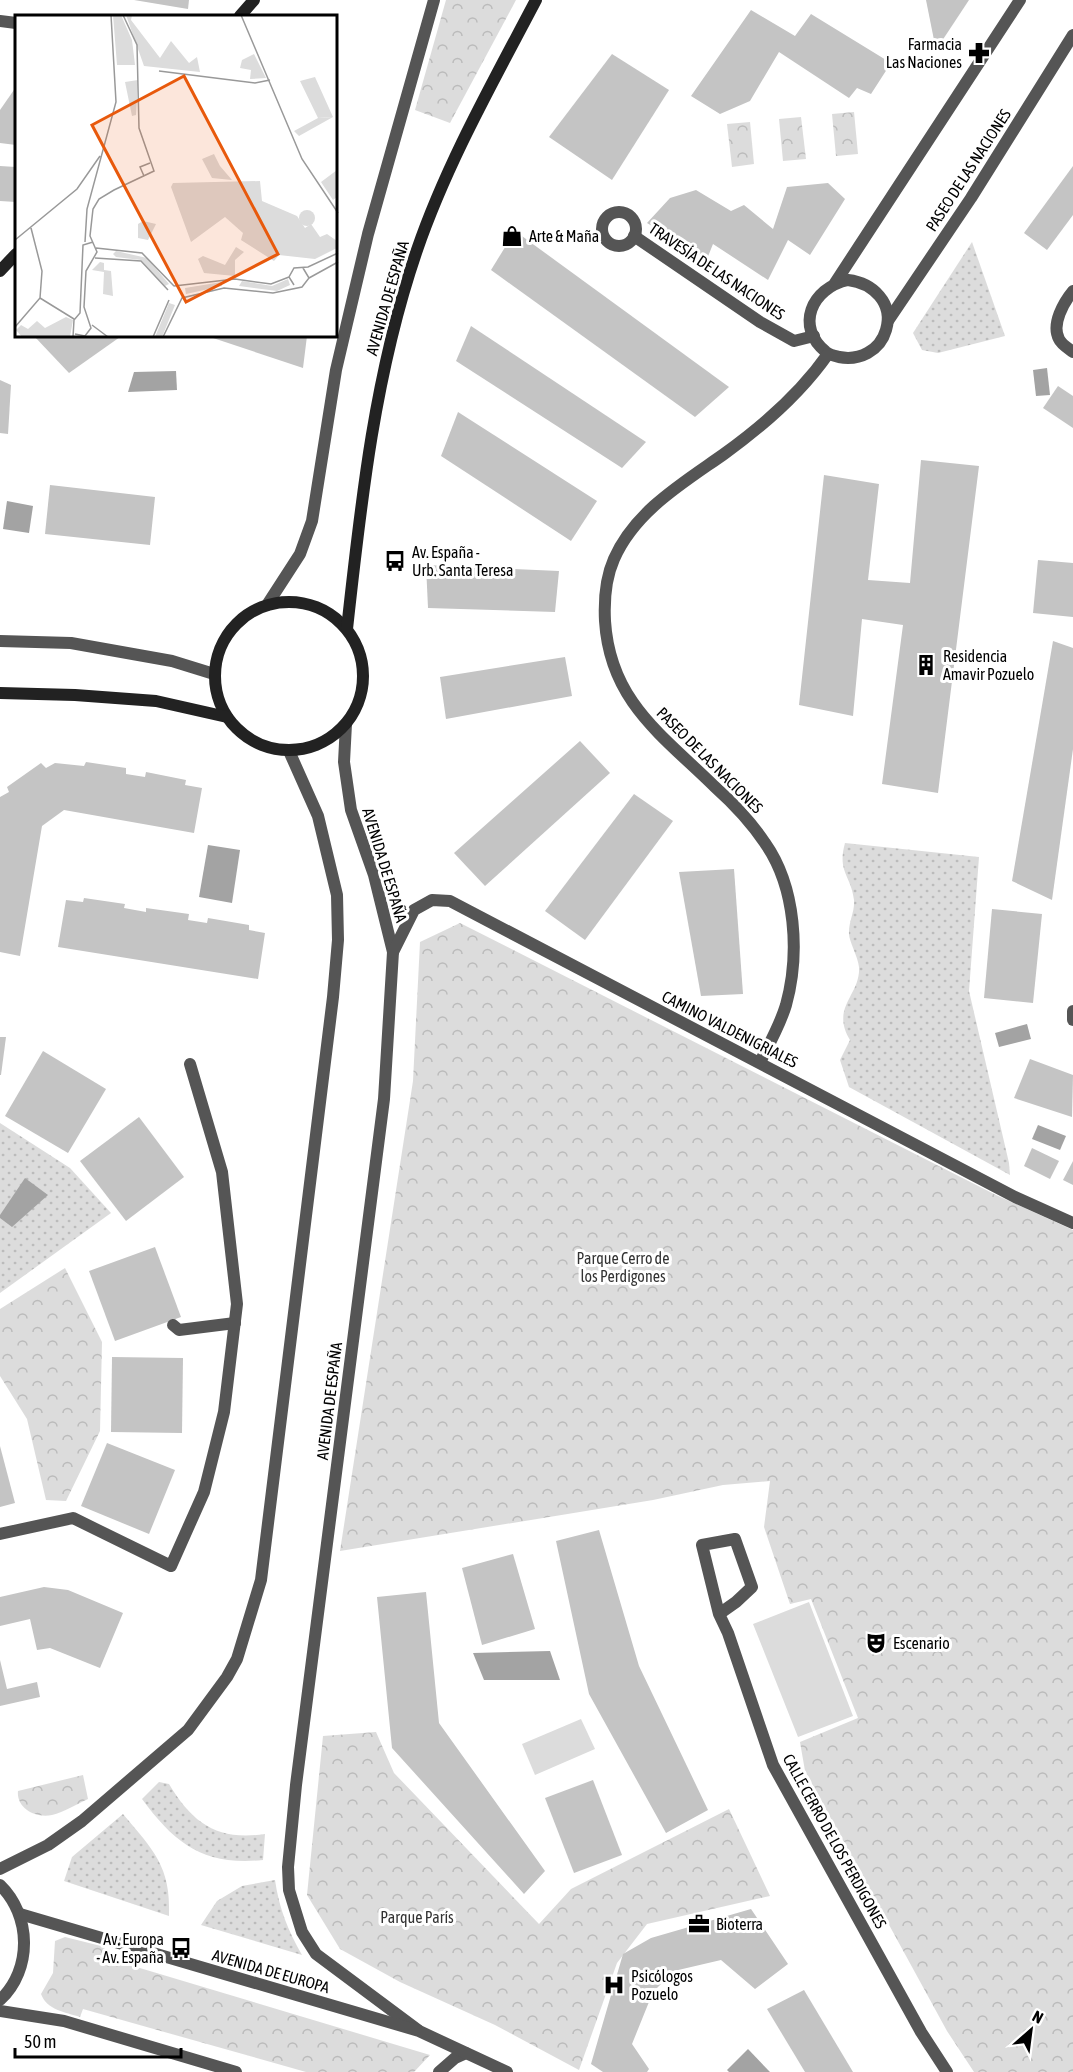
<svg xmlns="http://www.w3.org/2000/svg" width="1073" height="2072" font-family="'Asap Condensed',sans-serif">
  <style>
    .grass { fill: url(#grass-dots) }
    .park { fill: url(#park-crowns) }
    .pitch { fill: #dcdcdc }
    .water { fill: #a3a3a3 }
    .building { fill: #c4c4c4 }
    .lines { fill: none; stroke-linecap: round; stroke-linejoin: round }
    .minor { stroke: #555; stroke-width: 12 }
    .tertiary { stroke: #555; stroke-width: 12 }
    .secondary { stroke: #222; stroke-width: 12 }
    .labels { text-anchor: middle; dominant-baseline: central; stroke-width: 6; stroke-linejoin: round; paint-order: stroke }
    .poi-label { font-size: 16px; fill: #000; stroke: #fff; text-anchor: start }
    .street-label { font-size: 16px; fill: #000; stroke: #fff }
    .park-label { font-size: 16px; fill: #333; stroke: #fff }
    .inset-road { fill: none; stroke: #999; stroke-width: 1.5 }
    .view { fill: #e8590c; fill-opacity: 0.15; stroke: #e8590c; stroke-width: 3 }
    .inset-edge { fill: none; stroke: #000; stroke-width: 3 }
  </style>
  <defs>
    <pattern id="grass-dots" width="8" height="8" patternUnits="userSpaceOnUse" patternTransform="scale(1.5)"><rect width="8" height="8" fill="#dcdcdc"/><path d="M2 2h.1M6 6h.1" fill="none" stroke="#bbb" stroke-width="1.8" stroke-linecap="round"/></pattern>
    <pattern id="park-crowns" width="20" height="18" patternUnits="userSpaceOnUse" patternTransform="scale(1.5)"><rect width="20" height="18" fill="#dcdcdc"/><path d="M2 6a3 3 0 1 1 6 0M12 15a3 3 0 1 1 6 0" fill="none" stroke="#bbb"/></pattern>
  </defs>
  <rect width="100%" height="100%" fill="#fff"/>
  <g class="grass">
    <polygon points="972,242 1005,336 938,353 922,350 913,333"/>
    <path d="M 845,843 L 979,857 L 969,991 L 1009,1163 L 1010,1175 L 849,1087 L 840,1060 L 850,1040 C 830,1007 861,995 859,967 C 858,956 848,940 849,932 C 849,921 855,911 854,900 C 851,875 837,872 845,843 Z"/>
    <polygon points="0,1123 70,1168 111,1213 0,1293"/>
    <path d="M 159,1782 L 169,1784 C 193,1824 218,1841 265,1834 L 263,1860 C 204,1866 175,1844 142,1799 Z"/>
    <path d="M 123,1814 C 153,1850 171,1866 169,1916 L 64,1881 L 72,1857 Z"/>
    <path d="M 275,1880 C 279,1908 288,1931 302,1955 L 201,1925 L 217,1901 L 242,1886 Z"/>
  </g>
  <g class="park">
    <polygon points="446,0 516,0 450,123 415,110"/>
    <polygon points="854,112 858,154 836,156 832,114"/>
    <polygon points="801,117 806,159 783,161 779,119"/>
    <polygon points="750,122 754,164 732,167 727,124"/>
    <polygon points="460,923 996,1195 1073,1230 1073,2072 974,2072 947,2031 805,1771 800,1742 858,1718 811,1599 790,1604 764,1527 770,1481 723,1485 653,1500 340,1551 413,1081 420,942"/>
    <polygon points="65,1268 102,1342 100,1431 66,1501 46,1500 27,1419 0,1376 0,1309"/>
    <polygon points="376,1732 394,1773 539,1924 571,1889 729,1809 770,1896 647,1924 617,1963 579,2070 495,2025 400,1982 340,1949 307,1895 323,1736"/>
    <path d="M 83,1775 L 88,1799 C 77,1804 64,1812 52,1815 C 36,1819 16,1808 18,1791 Z"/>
    <path d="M 65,1937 L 105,1947 L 103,1957 L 430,2055 L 414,2072 L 306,2072 L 83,2009 L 80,2017 C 65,2012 47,2010 41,1994 L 53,1973 L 55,1941 Z"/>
  </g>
  <g class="pitch">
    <polygon points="809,1602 853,1716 798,1737 753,1624"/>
    <polygon points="581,1719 595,1749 535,1775 522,1744"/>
  </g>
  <g class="water">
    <polygon points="1047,368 1050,395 1036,396 1033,370"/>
    <polygon points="176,371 177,390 128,392 134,372"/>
    <polygon points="7,501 33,506 29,533 3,529"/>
    <polygon points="208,845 240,850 232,903 199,897"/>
    <polygon points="1027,1024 1031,1039 999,1047 995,1033"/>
    <polygon points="1038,1125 1066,1136 1060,1150 1032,1139"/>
    <polygon points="25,1178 48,1195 12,1227 0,1218 0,1215"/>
    <polygon points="550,1651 560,1680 484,1680 473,1653"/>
    <polygon points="748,2049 770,2072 729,2072 727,2070"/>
  </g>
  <g class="building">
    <polygon points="134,0 189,0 188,9"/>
    <polygon points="926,0 969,0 936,50"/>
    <polygon points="751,10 795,36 811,14 891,63 871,94 857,88 849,98 779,52 750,101 720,114 691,96"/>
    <polygon points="612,54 669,90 612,180 549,137"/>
    <polygon points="16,87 16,145 0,143 0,110"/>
    <polygon points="0,166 16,167 16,202 0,201"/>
    <polygon points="1073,166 1073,215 1047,250 1024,233"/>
    <polygon points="828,183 845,199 810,255 788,240 768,280 713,244 707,259 647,223 670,198 696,190 731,211 744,205 773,229 787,187"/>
    <polygon points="515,231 729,387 695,417 491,270"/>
    <polygon points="471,326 646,442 622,468 456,361"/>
    <polygon points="34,336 120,336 120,337 69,373"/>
    <polygon points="207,336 307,336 303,368"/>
    <polygon points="0,380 11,385 8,434 0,433"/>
    <polygon points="1058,386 1073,396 1073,428 1043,408"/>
    <polygon points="458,412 597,501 571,541 441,456"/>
    <polygon points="921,460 979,466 938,793 882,784 903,625 862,619 853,716 799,705 824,475 879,484 868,580 910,583"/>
    <polygon points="50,485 155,497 150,545 45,534"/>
    <polygon points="1038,560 1073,563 1073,617 1033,613"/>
    <polygon points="426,565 559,571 555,612 428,608"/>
    <polygon points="1053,641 1073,648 1073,749 1052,900 1012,881"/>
    <polygon points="565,657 572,696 446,719 440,677"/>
    <polygon points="580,741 610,773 485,886 454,853"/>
    <polygon points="86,762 126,768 126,774 145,777 146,772 186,780 185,785 202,788 194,833 64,810 42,826 20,956 0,952 0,797 9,792 7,787 41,763 46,768 55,763 84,766"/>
    <polygon points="634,794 673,821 585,940 545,911"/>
    <polygon points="734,869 743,994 701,996 679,872"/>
    <polygon points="84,898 125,904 124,908 146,912 146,908 189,914 188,920 207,923 208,918 249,925 249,930 265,933 258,979 58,947 66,900 83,902"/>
    <polygon points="992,909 1042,914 1033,1003 984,998"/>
    <polygon points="0,1037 6,1037 1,1075 0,1075"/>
    <polygon points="43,1051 106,1089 68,1153 5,1116"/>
    <polygon points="1030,1059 1073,1075 1072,1117 1014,1098"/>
    <polygon points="139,1117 184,1177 126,1221 80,1161"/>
    <polygon points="1032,1148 1059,1161 1050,1179 1024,1166"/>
    <polygon points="1073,1161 1073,1185 1063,1180"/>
    <polygon points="155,1247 181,1317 115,1341 89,1271"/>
    <polygon points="112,1357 183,1358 182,1433 111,1432"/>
    <polygon points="107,1443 175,1470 149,1534 81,1506"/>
    <polygon points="0,1446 15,1503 0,1507"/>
    <polygon points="599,1530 639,1666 708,1810 666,1833 589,1694 556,1541"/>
    <polygon points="513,1554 535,1629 482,1645 462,1568"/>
    <polygon points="44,1587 68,1590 123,1613 100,1668 50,1648 37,1650 30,1619 0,1626 0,1597"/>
    <polygon points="426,1592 439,1723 545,1871 524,1894 392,1748 377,1597"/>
    <polygon points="0,1660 7,1689 37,1682 40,1697 0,1706"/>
    <polygon points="593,1780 622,1855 574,1873 545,1798"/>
    <polygon points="751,1909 788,1964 755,1989 721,1960 674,1971 653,1992 632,2044 649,2069 647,2072 603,2072 591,2064 623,1954 651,1938"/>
    <polygon points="804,1990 853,2072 805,2072 767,2009"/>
  </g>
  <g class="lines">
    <g class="minor">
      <polyline points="0,21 16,23"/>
      <circle cx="619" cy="229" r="17"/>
      <polyline points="634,236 760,322 794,341 814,336"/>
      <path d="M 848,280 C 873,283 894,303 886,330 C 880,351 859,361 839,357 C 835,356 830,355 826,352 C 795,327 811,288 848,280 Z"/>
      <polyline points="835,283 1020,0"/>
      <path d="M 1073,291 C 1064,302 1051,324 1059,339 C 1061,344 1069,349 1073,352"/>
      <polyline points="888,321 971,198 1073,35"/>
      <polyline points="267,605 300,554 312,521 336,370 368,234 434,0"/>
      <polyline points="0,641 71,643 172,661 214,674"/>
      <polyline points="346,724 344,762 351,810 374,875 393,952 384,1099 296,1785 288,1867 289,1890 302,1932 316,1954 418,2030"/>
      <polyline points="393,952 414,910 432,900 450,901 1015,1197 1073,1223"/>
      <polyline points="1073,1011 1073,1020"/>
      <path d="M 760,1062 C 770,1043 780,1025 786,1005 C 800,954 796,887 765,843 C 751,822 733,803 714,786 C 662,735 610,701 605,621 C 604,601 606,577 614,559 C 635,511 683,483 724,454 C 763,426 800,394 828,354"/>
      <polyline points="173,1325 179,1330 235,1323"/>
      <polyline points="0,1534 73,1518 171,1566 204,1492 224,1412 237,1304 222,1172 190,1064"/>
      <polyline points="719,1614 736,1602 752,1587 735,1539 702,1545 719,1614 728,1633 773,1765 921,2032 947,2072"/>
      <polyline points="0,1869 48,1845 82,1821 188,1730 227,1677 237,1659 261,1580 333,997 338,940 337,895 318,816 289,751"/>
      <polyline points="439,2072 455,2058 466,2053"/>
    </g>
    <g class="tertiary">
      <path d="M 0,1885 C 31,1915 33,1969 0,2000"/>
      <polyline points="20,1914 419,2031 507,2072"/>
      <polyline points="0,2011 64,2021 236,2072"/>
    </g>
    <g class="secondary">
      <polyline points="240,16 254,0"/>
      <polyline points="0,271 16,254"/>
      <circle cx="289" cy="676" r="74"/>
      <path d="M 347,629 C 361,501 375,372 417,250 C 447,163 493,82 536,0"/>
      <polyline points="0,693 75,695 156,701 227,717"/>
    </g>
  </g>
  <defs>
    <symbol id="pharmacy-bare" viewBox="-9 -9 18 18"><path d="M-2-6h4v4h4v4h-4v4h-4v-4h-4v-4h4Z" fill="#000" stroke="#fff" stroke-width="2.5" paint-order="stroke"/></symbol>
    <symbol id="shop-bare" viewBox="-9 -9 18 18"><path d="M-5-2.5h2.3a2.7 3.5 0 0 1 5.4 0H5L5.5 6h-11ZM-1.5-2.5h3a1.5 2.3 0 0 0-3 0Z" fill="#000" stroke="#fff" stroke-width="2.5" paint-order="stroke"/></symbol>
    <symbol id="bus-bare" viewBox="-9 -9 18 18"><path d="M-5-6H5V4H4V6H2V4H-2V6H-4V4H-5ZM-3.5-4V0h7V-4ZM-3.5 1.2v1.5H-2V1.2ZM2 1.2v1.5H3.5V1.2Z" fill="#000" stroke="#fff" stroke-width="2.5" paint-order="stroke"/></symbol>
    <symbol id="building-bare" viewBox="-9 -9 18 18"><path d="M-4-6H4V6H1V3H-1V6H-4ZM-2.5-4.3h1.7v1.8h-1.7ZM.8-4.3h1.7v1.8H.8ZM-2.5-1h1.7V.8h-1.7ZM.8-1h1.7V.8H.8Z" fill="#000" stroke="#fff" stroke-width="2.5" paint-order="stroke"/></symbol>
    <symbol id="theatre-bare" viewBox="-9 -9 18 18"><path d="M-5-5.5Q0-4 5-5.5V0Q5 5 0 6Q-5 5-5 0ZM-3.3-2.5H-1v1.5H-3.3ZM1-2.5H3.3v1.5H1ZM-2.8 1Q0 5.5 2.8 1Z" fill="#000" stroke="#fff" stroke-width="2.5" paint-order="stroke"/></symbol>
    <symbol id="office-bare" viewBox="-9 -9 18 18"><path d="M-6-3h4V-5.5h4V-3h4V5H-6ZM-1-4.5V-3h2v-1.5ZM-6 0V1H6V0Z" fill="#000" stroke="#fff" stroke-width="2.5" paint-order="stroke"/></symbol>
    <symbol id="hospital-bare" viewBox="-9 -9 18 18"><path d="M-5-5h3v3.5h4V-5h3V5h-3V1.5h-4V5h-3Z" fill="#000" stroke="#fff" stroke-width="2.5" paint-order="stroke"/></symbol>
  </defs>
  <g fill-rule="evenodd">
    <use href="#pharmacy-bare" x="964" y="38" width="30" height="30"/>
    <use href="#shop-bare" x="497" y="221" width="30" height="30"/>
    <use href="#bus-bare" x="380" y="546" width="30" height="30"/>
    <use href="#building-bare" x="911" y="650" width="30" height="30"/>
    <use href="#theatre-bare" x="861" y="1628" width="30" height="30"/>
    <use href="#office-bare" x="684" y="1909" width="30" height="30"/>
    <use href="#bus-bare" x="166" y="1933" width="30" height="30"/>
    <use href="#hospital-bare" x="599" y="1970" width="30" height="30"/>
  </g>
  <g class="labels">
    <g class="poi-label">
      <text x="962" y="44" text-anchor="end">Farmacia<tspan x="962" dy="18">Las Naciones</tspan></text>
      <text x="529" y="236">Arte &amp; Maña</text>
      <text x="412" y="552">Av. España -<tspan x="412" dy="18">Urb. Santa Teresa</tspan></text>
      <text x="943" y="656">Residencia<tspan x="943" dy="18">Amavir Pozuelo</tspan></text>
      <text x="893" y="1643">Escenario</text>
      <text x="716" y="1924">Bioterra</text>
      <text x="164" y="1939" text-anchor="end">Av. Europa<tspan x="164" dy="18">- Av. España</tspan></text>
      <text x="631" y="1976">Psicólogos<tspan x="631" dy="18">Pozuelo</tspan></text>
    </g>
    <g class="street-label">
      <text transform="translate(968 170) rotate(-57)">PASEO DE LAS NACIONES</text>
      <text transform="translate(717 271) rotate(34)">TRAVESÍA DE LAS NACIONES</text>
      <text transform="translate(387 298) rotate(-74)">AVENIDA DE ESPAÑA</text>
      <text transform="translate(710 760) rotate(45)">PASEO DE LAS NACIONES</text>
      <text transform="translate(385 865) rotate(73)">AVENIDA DE ESPAÑA</text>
      <text transform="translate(730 1029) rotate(27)">CAMINO VALDENIGRIALES</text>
      <text transform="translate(329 1401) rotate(-83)">AVENIDA DE ESPAÑA</text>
      <text transform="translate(835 1841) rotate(61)">CALLE CERRO DE LOS PERDIGONES</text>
      <text transform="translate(271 1971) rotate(16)">AVENIDA DE EUROPA</text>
    </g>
    <g class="park-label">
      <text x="623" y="1258">Parque Cerro de<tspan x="623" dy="18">los Perdigones</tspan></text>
      <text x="417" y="1917">Parque París</text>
    </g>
  </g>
  <g transform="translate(15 15)">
    <rect width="322" height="322" fill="#fff"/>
    <path d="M 300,62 L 318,102 L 303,103 L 285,66 ZM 199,139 L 205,151 L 217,165 L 197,163 L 187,144 ZM 322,155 L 322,182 L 318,185 L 306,167 ZM 128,206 L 141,209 L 133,225 L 123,223 L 123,209 ZM 51,302 L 58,305 L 55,322 L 7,322 L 1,315 L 6,310 L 13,314 L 22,306 L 30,313 Z" fill="#dcdcdc"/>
    <path d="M 98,0 L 106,0 L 117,25 L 120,50 L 102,50 ZM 111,0 L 117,0 L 116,5 L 145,43 L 156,26 L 174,48 L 182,42 L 185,57 L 129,51 ZM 239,39 L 251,63 L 235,64 L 236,55 L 225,53 L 227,45 ZM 123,65 L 121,100 L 117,101 L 110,67 ZM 318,102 L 284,121 L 279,116 L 303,103 ZM 245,166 L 247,186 L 282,201 L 290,213 L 296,209 L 305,222 L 312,219 L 322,226 L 322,233 L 300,244 L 264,240 L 259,246 L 226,225 L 228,218 L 210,202 L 176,227 L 156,172 L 158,168 ZM 221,232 L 229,237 L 220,245 L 220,261 L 189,258 L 183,244 L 188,241 L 210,250 ZM 101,236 L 132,243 L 154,269 L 150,271 L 126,245 L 101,242 L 98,239 ZM 85,247 L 89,248 L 89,255 L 96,256 L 98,281 L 88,279 L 89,257 L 77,255 ZM 273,264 L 275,270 L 262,276 L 224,271 L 227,266 L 257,271 ZM 207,267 L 207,271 L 171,279 L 170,273 ZM 154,288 L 160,290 L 147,322 L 140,322 Z" fill="#dcdcdc"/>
    <path d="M284 203a8 8 0 1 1 16 0a8 8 0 1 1-16 0Z" fill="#dcdcdc"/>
    <path class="inset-road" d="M 226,0 L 287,144 L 323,198M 144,56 L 240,68 L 255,65M 129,161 L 125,152 L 135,148M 0,225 L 62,174 L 85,141M 70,227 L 72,194 L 101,87 L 96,0M 81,233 L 127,238 L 159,271M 80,243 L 126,246 L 153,275M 294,263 L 323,247M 279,270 L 274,262 L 279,253 L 293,252 L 323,238M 159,271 L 220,264 L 256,269 L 274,262M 25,283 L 59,304M 77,310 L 93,322M 0,312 L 25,283 L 27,256 L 16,213M 60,319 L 70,321 L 76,313 L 69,292 L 71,256 L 82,237 L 75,221 L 78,194 L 84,184 L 99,175 L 139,156 L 124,113 L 122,30 L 108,0M 58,322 L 59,305 L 65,298 L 68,230 L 78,227M 138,322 L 154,285M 148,322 L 167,283 L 209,273 L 258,278 L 287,272 L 294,263 L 288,253"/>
    <path class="view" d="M 169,61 L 263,239 L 171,287 L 77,110 Z"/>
    <rect width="322" height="322" class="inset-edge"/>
  </g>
  <g transform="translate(1031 2030) rotate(28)" stroke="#ffffff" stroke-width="4.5" paint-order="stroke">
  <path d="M0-4.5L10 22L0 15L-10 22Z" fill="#000000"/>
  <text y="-9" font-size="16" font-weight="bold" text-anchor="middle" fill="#000000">N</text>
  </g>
  <path d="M15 2048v9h166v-9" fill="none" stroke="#000000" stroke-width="3"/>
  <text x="24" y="2048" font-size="18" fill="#000000" stroke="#ffffff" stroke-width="4.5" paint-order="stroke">50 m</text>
</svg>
